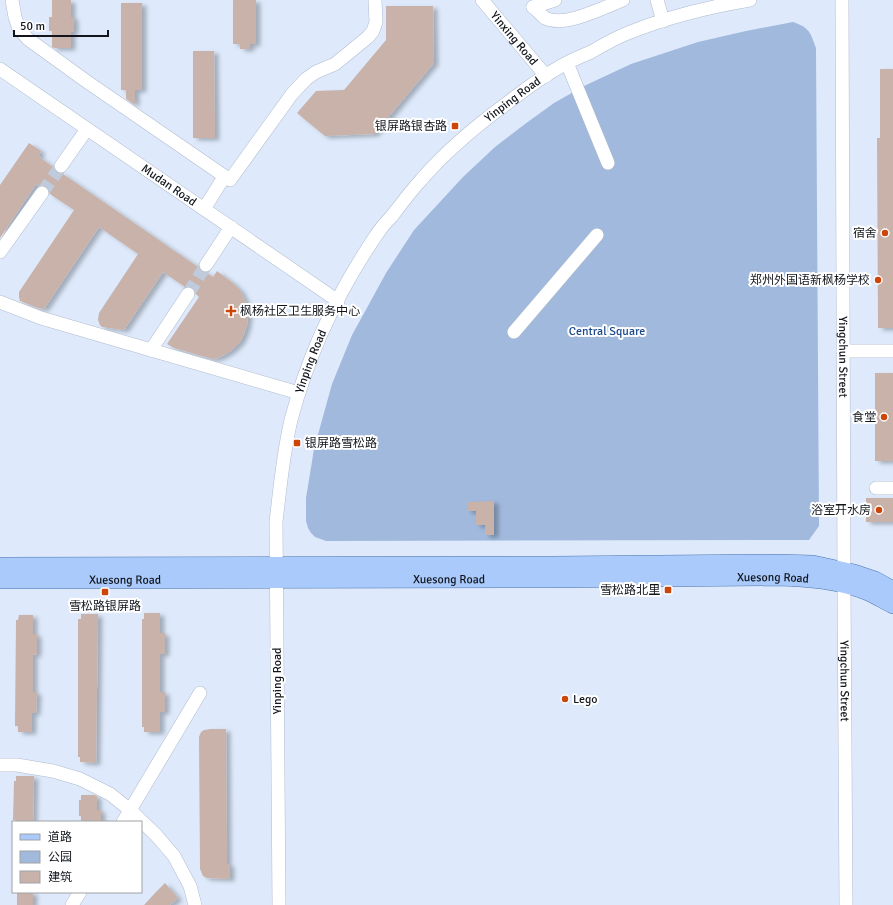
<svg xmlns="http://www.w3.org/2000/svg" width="893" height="905" font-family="Signika,'Noto Sans SC',sans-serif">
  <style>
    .green { fill: #a1b9dd }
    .building { fill: #c8b2aa; filter: url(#shadow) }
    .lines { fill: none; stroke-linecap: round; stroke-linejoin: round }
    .minor-tunnel { stroke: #bfcada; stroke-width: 13; stroke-dasharray: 13 6; stroke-linecap: butt }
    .minor-casing { stroke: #b0bbcd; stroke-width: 14 }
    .major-casing { stroke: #4e74ac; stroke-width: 18 }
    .minor { stroke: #fff; stroke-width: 13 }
    .major { stroke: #a9cafb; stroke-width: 17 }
    .poi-dot { fill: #cc4609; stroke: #fff; stroke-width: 1.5 }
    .labels { text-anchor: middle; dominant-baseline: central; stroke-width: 4; stroke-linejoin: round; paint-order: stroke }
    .street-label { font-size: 12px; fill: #12161c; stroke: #fff }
    .poi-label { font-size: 12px; fill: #12161c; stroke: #fff; text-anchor: end }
    .park-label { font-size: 12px; fill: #1b488d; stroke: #fff }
  </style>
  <defs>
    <filter id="shadow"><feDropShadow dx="4.5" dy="2.5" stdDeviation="2" flood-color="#0004"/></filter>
  </defs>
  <rect width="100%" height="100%" fill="#deeafc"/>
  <path class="green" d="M 793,22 C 810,28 810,32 816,48 L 819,526 L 809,540 L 326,541 L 315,537 L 311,533 L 308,528 L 306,521 L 306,498 L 314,449 L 332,384 L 352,335 L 368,306 L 386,273 L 414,230 L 463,177 L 495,147 L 525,124 L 554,103 L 584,86 L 631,64 L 698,42 L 746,31 Z"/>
  <g class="building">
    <polygon points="52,0 71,0 71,17 74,17 74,32 71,32 71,48 54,48 52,47 52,31 49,31 49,17 52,17"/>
    <polygon points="233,0 256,0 256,44 250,44 250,49 240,49 240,44 233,44"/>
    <polygon points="121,3 142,3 142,90 135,90 135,105 126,99 126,90 121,90"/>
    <polygon points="386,6 433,6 434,63 374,134 325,136 297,113 316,91 344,90 386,40"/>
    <polygon points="193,51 214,51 215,138 193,138"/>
    <polygon points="880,69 893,69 893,328 878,328 877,138 880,138"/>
    <polygon points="29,143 41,151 38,156 53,167 54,170 57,173 63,174 198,267 202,272 207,273 213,277 217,271 233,283 240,290 244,298 247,307 248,316 247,325 244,334 240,342 233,349 226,354 218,358 212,359 174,348 167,344 199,297 196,294 195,291 193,288 189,286 185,287 163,272 124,330 102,327 100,325 98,320 99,313 138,254 99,227 44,309 38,308 20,301 19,297 19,292 74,210 50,194 49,189 46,186 42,185 39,186 36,184 0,238 0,185"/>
    <rect x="875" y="373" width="18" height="88"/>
    <rect x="866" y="498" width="27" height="24"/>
    <polygon points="494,501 494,535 485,535 485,525 476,525 476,511 467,511 467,502"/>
    <polygon points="144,613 160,613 160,633 165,633 165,654 160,654 160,692 165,692 165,712 160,712 160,732 144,732 144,727 142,727 142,619 144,619"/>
    <polygon points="81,614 98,614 96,763 80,762 80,757 78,757 78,619 81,619"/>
    <polygon points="19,615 33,615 33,634 37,634 37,655 33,654 33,692 37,692 36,713 32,713 32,732 18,732 18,726 15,726 16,620 18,620"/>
    <polygon points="211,729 226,729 227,864 230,864 230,879 207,878 203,876 200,869 199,737 201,732 204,730"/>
    <polygon points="16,776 34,776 33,822 16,822 16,820 13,820 14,781 16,781"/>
    <polygon points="81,795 94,795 97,796 97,810 101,810 101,822 81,822 81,816 79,816 79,800 81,800"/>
    <polygon points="165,883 178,898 170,905 144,905 156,892"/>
    <rect x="17" y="892" width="16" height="13"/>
  </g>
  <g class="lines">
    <g class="minor-tunnel">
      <polyline points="42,193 61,166"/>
      <polyline points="188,294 206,265"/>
    </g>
    <defs>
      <g id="minor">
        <polyline points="12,0 15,17 19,29 28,39 86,81 230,180 292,94 306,79 316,72 335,64 368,37 373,31 376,22 375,0"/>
        <path id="s1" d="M 482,0 L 546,76"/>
        <polyline points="657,0 663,21"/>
        <path id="s2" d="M 842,0 L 844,585 L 846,905"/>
        <path d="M 533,7 C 537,10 541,15 545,18 C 565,28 604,7 623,0"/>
        <polyline points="533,7 555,0"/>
        <polyline points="567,63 608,163"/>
        <path id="s3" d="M 0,69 L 338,301"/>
        <polyline points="61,166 87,129"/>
        <polyline points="204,209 224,177"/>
        <polyline points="0,252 42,193"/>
        <polyline points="206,265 231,227"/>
        <polyline points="0,302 41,318 299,393"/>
        <polyline points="514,332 597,235"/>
        <polyline points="151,350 188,294"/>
        <polyline points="843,351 893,351"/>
        <polyline points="876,488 893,488"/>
        <polyline points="0,765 17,765 53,771 80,779 110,794 130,810 156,835 174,856 190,886 195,905"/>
        <polyline points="123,822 200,693"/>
        <polyline points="72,905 80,892"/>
        <path id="s4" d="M 279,905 L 276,522 C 280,488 283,454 291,420 C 308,355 338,292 375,237 C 380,229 386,222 392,216 C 401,204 411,191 421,180 C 446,151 476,126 506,104 C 524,90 543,76 563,65 C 572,60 582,56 591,52 C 603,45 615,38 628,33 C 667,17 708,7 750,0"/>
      </g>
      <g id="major">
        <polyline points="0,566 553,565 778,563 813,564 854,573 875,580 893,590"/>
        <path id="s5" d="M 0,580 L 553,579 L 777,577 C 808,578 839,580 868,592 C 877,596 885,601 893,605"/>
      </g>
    </defs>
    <use href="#minor" class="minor-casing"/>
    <use href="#major" class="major-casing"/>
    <use href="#minor" class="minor"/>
    <use href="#major" class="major"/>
  </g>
  <g class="poi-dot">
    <rect x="451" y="122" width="8" height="8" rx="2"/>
    <circle cx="885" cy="233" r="4"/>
    <circle cx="878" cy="280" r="4"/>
    <path d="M229 305h4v4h4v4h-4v4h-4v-4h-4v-4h4z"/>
    <circle cx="884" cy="417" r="4"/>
    <rect x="293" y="439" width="8" height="8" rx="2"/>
    <circle cx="879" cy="510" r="4"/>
    <rect x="664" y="586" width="8" height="8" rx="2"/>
    <rect x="101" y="588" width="8" height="8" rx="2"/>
    <circle cx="565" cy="699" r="4"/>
  </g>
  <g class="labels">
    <g class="street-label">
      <text stroke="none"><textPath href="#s1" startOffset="50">Yinxing Road</textPath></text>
      <text stroke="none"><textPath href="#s4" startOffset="884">Yinping Road</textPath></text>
      <text stroke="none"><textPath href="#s3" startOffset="205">Mudan Road</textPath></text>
      <text stroke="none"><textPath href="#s2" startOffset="357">Yingchun Street</textPath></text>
      <text stroke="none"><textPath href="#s4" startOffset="548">Yinping Road</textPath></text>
      <text stroke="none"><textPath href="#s5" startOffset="773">Xuesong Road</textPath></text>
      <text stroke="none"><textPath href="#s5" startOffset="125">Xuesong Road</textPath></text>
      <text stroke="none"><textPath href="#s5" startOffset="449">Xuesong Road</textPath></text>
      <text transform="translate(277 681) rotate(-90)">Yinping Road</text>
      <text stroke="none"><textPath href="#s2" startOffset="681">Yingchun Street</textPath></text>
    </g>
    <g class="poi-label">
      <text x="447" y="126">银屏路银杏路</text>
      <text x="877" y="233">宿舍</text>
      <text x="870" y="280">郑州外国语新枫杨学校</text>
      <text x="240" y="311" text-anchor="start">枫杨社区卫生服务中心</text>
      <text x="876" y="417">食堂</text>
      <text x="305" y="443" text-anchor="start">银屏路雪松路</text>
      <text x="871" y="510">浴室开水房</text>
      <text x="660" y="590">雪松路北里</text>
      <text x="105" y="606" text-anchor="middle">雪松路银屏路</text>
      <text x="573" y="699" text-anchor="start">Lego</text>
    </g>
    <g class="park-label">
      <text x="607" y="331">Central Square</text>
    </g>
  </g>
  <rect x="12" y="821" width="130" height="72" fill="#ffffff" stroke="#a0a2a4"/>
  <rect x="20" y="834" width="20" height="6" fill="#a9cafb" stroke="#a0a2a4"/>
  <text x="48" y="841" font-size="12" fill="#12161c">道路</text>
  <rect x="20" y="851" width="20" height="12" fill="#a1b9dd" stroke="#a0a2a4"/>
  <text x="48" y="861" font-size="12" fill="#12161c">公园</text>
  <rect x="20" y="871" width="20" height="12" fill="#c8b2aa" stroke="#a0a2a4"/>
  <text x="48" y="881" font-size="12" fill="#12161c">建筑</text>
  <path d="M14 30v6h94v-6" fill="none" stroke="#12161c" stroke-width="2"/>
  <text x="20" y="30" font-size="12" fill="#12161c" stroke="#ffffff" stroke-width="3" paint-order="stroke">50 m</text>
</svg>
